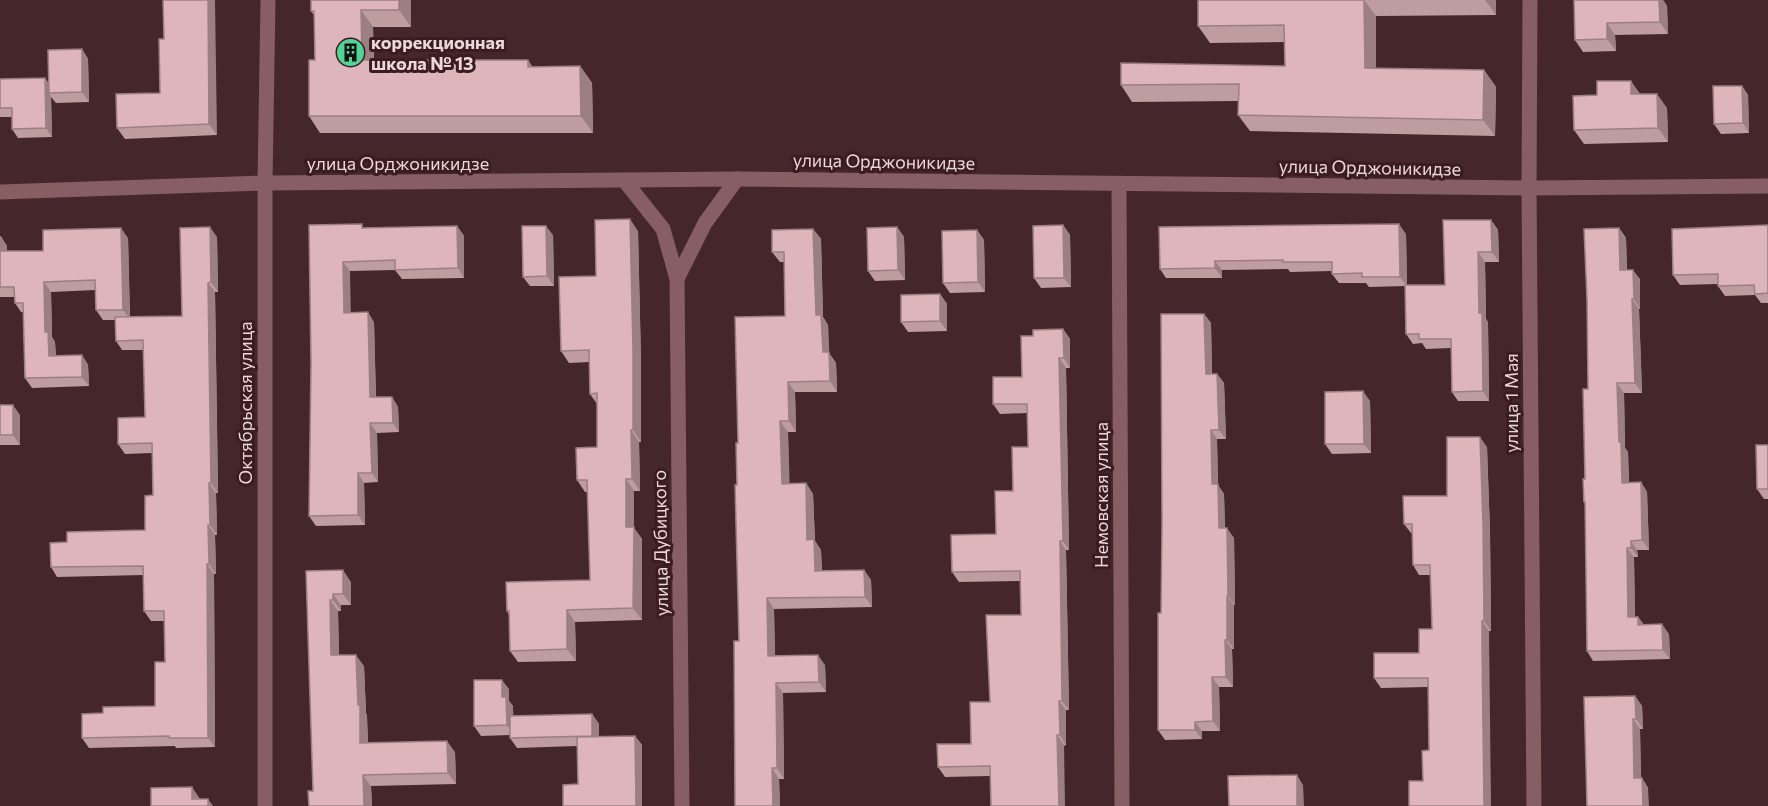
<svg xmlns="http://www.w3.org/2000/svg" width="1768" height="806" font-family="Commissioner,sans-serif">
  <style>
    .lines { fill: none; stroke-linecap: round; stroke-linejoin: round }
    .minor { stroke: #875e64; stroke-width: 15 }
    .wall { fill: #be9ca0 }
    .shaded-wall { fill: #9b7f82 }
    .building { fill: #ddb5ba; stroke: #9b7f82; stroke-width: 1.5 }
    .labels { text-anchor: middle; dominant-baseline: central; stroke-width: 6; stroke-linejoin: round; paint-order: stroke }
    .poi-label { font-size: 18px; font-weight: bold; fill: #ecd7da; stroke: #3a1c21; text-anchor: start }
    .street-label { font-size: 18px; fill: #ecd7da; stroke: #3a1c21 }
  </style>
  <rect width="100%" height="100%" fill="#44262b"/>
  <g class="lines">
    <g class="minor">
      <polyline points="1530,0 1529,188 1534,806"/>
      <polyline points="624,180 663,229 677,279 682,806"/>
      <polyline points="1119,184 1122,806"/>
      <polyline points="0,192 265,183 737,179 1529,188 1768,186"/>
      <polyline points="677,279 705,223 737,179"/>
      <polyline points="265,806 265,183 268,0"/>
    </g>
  </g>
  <g class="wall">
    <polygon points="311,0 411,0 411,27 373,27 374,60 533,67 580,66 592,83 593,133 320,133 309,116 315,60 314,15 311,11"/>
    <polygon points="1198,0 1496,0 1496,15 1376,16 1376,68 1484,70 1496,87 1495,136 1250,131 1238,115 1238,101 1132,102 1121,85 1285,66 1285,42 1210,43 1198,26"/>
    <polygon points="1574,0 1663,0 1667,6 1668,34 1615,35 1616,51 1583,52 1575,40"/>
    <polygon points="164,39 217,135 125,139 117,128 160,93"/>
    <polygon points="82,49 88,59 89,102 56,103 51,97 52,137 18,138 12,129 12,117 0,117 0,79 45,78 49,84"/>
    <polygon points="1742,86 1748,95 1749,133 1721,134 1714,124"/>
    <polygon points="1641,94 1667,108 1668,142 1584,144 1574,130"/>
    <polygon points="1491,220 1498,230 1499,262 1485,262 1486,319 1488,322 1489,401 1458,401 1452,392 1451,348 1426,349 1422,343 1413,344 1406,334 1405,286 1369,287 1366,283 1339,283 1332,274 1332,271 1290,272 1288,269 1222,270 1222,278 1166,278 1160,269 1406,234 1407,285 1445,285"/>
    <polygon points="309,225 365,228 457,226 464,236 464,278 402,279 395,270 350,271 350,313 374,322 376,397 392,397 398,407 399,432 377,433 378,482 364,483 365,525 316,526 309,516 311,363"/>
    <polygon points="1063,225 1070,235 1071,287 1041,288 1034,278"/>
    <polygon points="1768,225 1768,303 1761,303 1755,295 1725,296 1718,286 1718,284 1680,285 1673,275"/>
    <polygon points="897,227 904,237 905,280 875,281 868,271"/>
    <polygon points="1619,228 1626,238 1627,270 1640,279 1640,309 1639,309 1642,393 1624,393 1625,448 1628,452 1629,482 1641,482 1647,492 1649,550 1637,550 1638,557 1634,557 1635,617 1638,617 1644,625 1669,634 1670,659 1593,661 1587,651 1585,504 1584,502 1588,389"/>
    <polygon points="813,229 821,239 823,317 828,325 829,353 836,363 837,392 795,392 796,432 788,432 789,484 806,483 813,494 815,541 821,550 822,571 864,570 871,580 872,607 774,609 775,656 825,665 826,692 783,693 784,779 779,779 780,806 739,641 737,485 738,443 785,316 784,262 780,262 772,252"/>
    <polygon points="977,230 984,240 985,292 950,293 943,283"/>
    <polygon points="638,231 641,361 641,442 639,442 640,491 634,491 634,528 642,539 642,620 575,622 576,661 518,662 510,651 509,615 507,611 590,580 588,492 585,492 577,480 597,447 597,404 590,394 589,362 569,363 561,351 596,276"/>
    <polygon points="553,235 554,286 530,286 523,277"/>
    <polygon points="0,236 7,246 7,251 43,251 128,238 130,317 182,316 217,237 218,292 215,292 218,493 216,493 217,535 215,535 216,574 214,574 215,747 176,748 175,746 89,748 82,738 103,713 155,706 165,662 164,621 151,621 144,611 144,575 57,577 51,567 67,542 145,530 153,495 152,453 125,454 118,444 145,417 144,350 122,350 116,341 115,320 103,320 96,310 95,290 51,292 52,337 55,342 56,356 82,355 88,365 89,386 32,388 25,378 23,312 21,312 15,303 15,297 0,297"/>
    <polygon points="940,294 947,304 947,331 908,332 901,322"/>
    <polygon points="1204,314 1211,323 1212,374 1217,374 1224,383 1226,439 1217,439 1218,485 1224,494 1225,528 1234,538 1235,605 1234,605 1234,649 1232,649 1233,687 1219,687 1220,731 1202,731 1202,739 1165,740 1158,730 1161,613 1162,524"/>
    <polygon points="1063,329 1070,339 1070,368 1066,368 1069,550 1066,550 1069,710 1066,710 1066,745 990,776 945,777 938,767 971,744 990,702 1021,615 1020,581 959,582 952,572 996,534 1028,447 1027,413 1000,414 993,404 1022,377 1033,336"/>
    <polygon points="1370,401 1371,453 1332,454 1325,444"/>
    <polygon points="0,405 20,415 20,445 0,445"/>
    <polygon points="1768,445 1768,499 1764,499 1757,489"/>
    <polygon points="1487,447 1490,532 1491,631 1489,631 1489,656 1423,781 1429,750 1428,687 1381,688 1374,678 1419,653 1432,629 1431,575 1419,575 1413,565 1412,533 1411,533 1404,524 1447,496"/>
    <polygon points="306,571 351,582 351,605 341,605 341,611 338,611 339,655 364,666 366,713 367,716 368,743 455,752 456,784 371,786 372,806 309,806 313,791"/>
    <polygon points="509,689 509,701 513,706 513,716 592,714 599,724 599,737 635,736 642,745 578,784 577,746 517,748 510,738 510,735 481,736 474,726"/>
    <polygon points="1635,696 1642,706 1643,729 1640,729 1641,778 1642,778 1648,788 1587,806"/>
  </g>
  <g class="shaded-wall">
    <polygon points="208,0 215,0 217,135 209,124"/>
    <polygon points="399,0 411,0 411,27 399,10"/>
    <polygon points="1364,0 1376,16 1376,85 1365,68"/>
    <polygon points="1485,0 1496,0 1496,15"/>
    <polygon points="1659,0 1663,0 1667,6 1668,34 1660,22"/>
    <polygon points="361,10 373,27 374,77 362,60"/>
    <polygon points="1607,23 1615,35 1616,51 1607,39"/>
    <polygon points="82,49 88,59 89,102 82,92"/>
    <polygon points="528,60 540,77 528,67"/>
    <polygon points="580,66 592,83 593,133 581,116"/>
    <polygon points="1484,70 1496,87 1495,136 1483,120"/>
    <polygon points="45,78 51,87 49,93 51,97 52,137 46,128"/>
    <polygon points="1631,81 1641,95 1631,94"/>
    <polygon points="1742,86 1748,95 1749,133 1743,123"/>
    <polygon points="1657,94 1667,108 1668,142 1658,128"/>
    <polygon points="630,219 638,231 641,361 641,442 633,430"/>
    <polygon points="1491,220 1498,230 1499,262 1492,252"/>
    <polygon points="1399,224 1406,234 1407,286 1400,277"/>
    <polygon points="1063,225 1070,235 1071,287 1064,278"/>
    <polygon points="457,226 464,236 464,278 458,268"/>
    <polygon points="546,226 553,235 554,286 547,276"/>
    <polygon points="210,227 217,237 218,292 211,282"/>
    <polygon points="897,227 904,237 905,280 898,270"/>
    <polygon points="121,228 128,238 130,319 123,310"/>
    <polygon points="1619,228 1626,238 1627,280 1620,270"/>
    <polygon points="813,229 821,239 823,317 828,325 829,353 836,363 837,392 830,381 823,352 816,315"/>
    <polygon points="977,230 984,240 985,292 978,282"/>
    <polygon points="1,236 7,246 7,261 1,251"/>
    <polygon points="1478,252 1485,262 1486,319 1488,322 1489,401 1483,391 1479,313"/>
    <polygon points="1215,261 1222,270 1222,278 1215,268"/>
    <polygon points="343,262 350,271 351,323 344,313"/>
    <polygon points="1633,270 1640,279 1640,309 1634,299"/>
    <polygon points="44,282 51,292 52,337 55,342 56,366 49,356 45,332"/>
    <polygon points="208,283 215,292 218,493 211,483"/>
    <polygon points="940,294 947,304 947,331 940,321"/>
    <polygon points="1632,299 1639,309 1642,393 1635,383"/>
    <polygon points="368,312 374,322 376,407 370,397"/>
    <polygon points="1204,314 1211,323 1212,383 1206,374"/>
    <polygon points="1063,329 1070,339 1070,368 1064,358"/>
    <polygon points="82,355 88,365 89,386 82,377"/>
    <polygon points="1059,358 1066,368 1069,550 1063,541"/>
    <polygon points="1217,374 1224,383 1226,439 1219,430"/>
    <polygon points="788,382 795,392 796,432 789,421"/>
    <polygon points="1617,383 1624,393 1625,448 1628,452 1629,492 1622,483 1619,442"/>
    <polygon points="1363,391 1370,401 1371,453 1364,444"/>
    <polygon points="392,397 398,407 399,432 393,423"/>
    <polygon points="13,405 20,415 20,445 13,435"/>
    <polygon points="780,421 788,432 790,494 782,484"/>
    <polygon points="370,423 377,433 378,482 372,473"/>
    <polygon points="631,430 639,442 640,491 632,479"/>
    <polygon points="1211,430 1217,439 1218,485 1224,494 1225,538 1219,528 1212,484"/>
    <polygon points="1480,437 1487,447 1490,532 1491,631 1484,621"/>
    <polygon points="358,473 364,483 365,525 358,515"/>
    <polygon points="626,479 634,491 634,528 642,539 642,620 633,608 626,527"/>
    <polygon points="1641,482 1647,492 1649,550 1642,540"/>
    <polygon points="209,483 216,493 217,535 210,525"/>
    <polygon points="806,483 813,494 815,541 821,550 822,581 815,571 807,540"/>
    <polygon points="208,525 215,535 216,574 209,564"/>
    <polygon points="1227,528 1234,538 1235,605 1228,596"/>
    <polygon points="1060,541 1066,550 1069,710 1062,701"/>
    <polygon points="1631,541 1637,550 1638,557 1631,548"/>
    <polygon points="1627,548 1634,557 1635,627 1628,617"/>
    <polygon points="207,564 214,574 215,747 208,738"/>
    <polygon points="343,570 351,582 351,605 343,594"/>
    <polygon points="864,570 871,580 872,607 865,597"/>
    <polygon points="333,594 341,605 341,611 333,600"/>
    <polygon points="1227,596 1234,605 1234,649 1227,640"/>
    <polygon points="767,598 774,609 775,667 768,656"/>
    <polygon points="330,600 338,611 339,666 331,655"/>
    <polygon points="567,610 575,622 576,661 567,649"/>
    <polygon points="1638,617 1645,626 1638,625"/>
    <polygon points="1482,621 1489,631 1491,806 1484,806"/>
    <polygon points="1662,624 1669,634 1670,659 1663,650"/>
    <polygon points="1225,640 1232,649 1233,687 1226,677"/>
    <polygon points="356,655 364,666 366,713 367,716 368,754 360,743"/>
    <polygon points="818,655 825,665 826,692 819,682"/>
    <polygon points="1212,677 1219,687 1220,731 1213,721"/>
    <polygon points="502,680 509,689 509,701 513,706 514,735 507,725 502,697"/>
    <polygon points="776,683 783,693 784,779 777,768"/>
    <polygon points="1635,696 1642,706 1643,729 1636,719"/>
    <polygon points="1059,701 1066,710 1066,745 1060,735"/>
    <polygon points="592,714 599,724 599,746 592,736"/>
    <polygon points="1633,719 1640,729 1641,788 1634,778"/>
    <polygon points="1195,722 1202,731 1202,739 1195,730"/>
    <polygon points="1057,735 1064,745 1065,806 1059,806"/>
    <polygon points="635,736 642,745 642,806 636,806"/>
    <polygon points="447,741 455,752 456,784 448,773"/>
    <polygon points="772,768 779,779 780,806 773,806"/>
    <polygon points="363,775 371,786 372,806 364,806"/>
    <polygon points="1297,775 1303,785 1304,806 1297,806"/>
    <polygon points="1642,778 1648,788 1649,806 1643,806"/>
    <polygon points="192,787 200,799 192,799"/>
    <polygon points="208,799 213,806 208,806"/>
  </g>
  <g class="building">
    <polygon points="163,0 208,0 209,124 117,128 116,94 160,93 159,39 164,39"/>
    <polygon points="311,0 399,0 399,10 361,10 362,60 528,60 528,67 580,66 581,116 309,116 309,60 315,60 314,11 311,11"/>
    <polygon points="1198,0 1364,0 1365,68 1484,70 1483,120 1238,115 1239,84 1121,85 1121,63 1285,66 1284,25 1198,26"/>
    <polygon points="1574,0 1659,0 1660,22 1607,23 1607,39 1575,40"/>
    <polygon points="82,49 82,92 49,93 48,50"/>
    <polygon points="45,78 46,128 12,129 12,108 0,108 0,79"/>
    <polygon points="1597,81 1631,81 1631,94 1657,94 1658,128 1574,130 1573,96 1597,95"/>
    <polygon points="1713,86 1742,86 1743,123 1714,124"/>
    <polygon points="630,219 633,349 633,430 631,430 632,479 626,479 626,527 634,527 633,608 567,610 567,649 510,651 509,611 507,611 506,582 590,580 587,480 577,480 576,448 597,447 597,393 590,394 589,350 561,351 559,277 596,276 595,220"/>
    <polygon points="1443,220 1491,220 1492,252 1478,252 1479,313 1482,313 1483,391 1452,392 1451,339 1419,339 1419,334 1406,334 1405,285 1445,285"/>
    <polygon points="362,224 362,228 457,226 458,268 395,270 395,260 343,262 344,313 368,312 370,397 392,397 393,423 370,423 372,473 358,473 358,515 309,516 311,363 309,225"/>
    <polygon points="1399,224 1400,277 1362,277 1362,273 1332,274 1332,262 1283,262 1283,260 1215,261 1215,268 1160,269 1159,227"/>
    <polygon points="1063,225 1064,278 1034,278 1033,226"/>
    <polygon points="1768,225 1768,293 1755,294 1754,285 1718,286 1718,274 1673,275 1672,229"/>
    <polygon points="522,226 546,226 547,276 523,277"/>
    <polygon points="210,227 211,282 208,283 211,483 209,483 210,525 208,525 209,564 207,564 208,738 169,738 169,736 82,738 82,714 103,713 103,707 155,706 155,662 165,662 164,611 144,611 143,566 51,567 50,543 67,542 67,532 145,530 145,496 153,495 152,443 118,444 118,418 145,417 143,340 116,341 115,317 182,316 180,228"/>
    <polygon points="897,227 898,270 868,271 867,228"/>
    <polygon points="121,228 123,310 96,310 95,280 44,282 45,332 48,332 49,356 82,355 82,377 25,378 23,303 15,303 14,287 0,287 0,236 1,251 43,251 43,230"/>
    <polygon points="1619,228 1620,270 1633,270 1634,299 1632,299 1635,383 1617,383 1619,442 1621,442 1622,483 1641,482 1642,540 1631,541 1631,548 1627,548 1628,617 1638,617 1638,625 1662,624 1663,650 1587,651 1585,502 1584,502 1583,479 1585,479 1583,389 1588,389 1587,300 1584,229"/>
    <polygon points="813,229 816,315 821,315 823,352 829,352 830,381 788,382 789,421 780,421 782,484 806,483 807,540 814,539 815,571 864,570 865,597 767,598 768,656 818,655 819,682 776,683 777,768 772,768 773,806 735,806 734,641 739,641 735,485 737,485 736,443 738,443 735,317 785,316 784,252 772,252 772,230"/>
    <polygon points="977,230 978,282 943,283 942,231"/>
    <polygon points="940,294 940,321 901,322 901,295"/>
    <polygon points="1161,314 1204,314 1206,374 1217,374 1219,430 1211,430 1212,484 1218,484 1219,528 1227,528 1228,596 1227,596 1227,640 1225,640 1226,677 1212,677 1213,721 1195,722 1195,730 1158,730 1158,613 1161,613 1162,524"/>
    <polygon points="1063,329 1064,358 1059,358 1063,541 1060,541 1062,701 1059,701 1060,735 1057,735 1059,806 991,806 990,766 938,767 937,744 971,744 970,702 990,702 986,615 1021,615 1020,571 952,572 951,535 996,534 995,491 1013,491 1012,447 1028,447 1027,404 993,404 993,377 1022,377 1021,336 1033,336 1033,330"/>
    <polygon points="1363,391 1364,444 1325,444 1325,392"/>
    <rect x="0" y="405" width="13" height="30"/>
    <polygon points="1447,437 1480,437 1483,523 1484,621 1482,621 1482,646 1484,806 1409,806 1409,781 1423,781 1422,751 1429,750 1428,678 1374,678 1374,653 1419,653 1419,629 1432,629 1430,565 1413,565 1412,524 1404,524 1403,496 1447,496"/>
    <polygon points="1756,445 1768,445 1768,489 1757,489"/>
    <polygon points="343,570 343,594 333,594 333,600 330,600 331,655 356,655 358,705 360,705 360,743 447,741 448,773 363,775 364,806 309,806 308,791 313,791 306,571"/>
    <polygon points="474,680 502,680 502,697 506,697 507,725 474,726"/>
    <polygon points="1635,696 1636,719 1633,719 1634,778 1642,778 1643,806 1587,806 1584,697"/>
    <polygon points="592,714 592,736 510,738 510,716"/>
    <polygon points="635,736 636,806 563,806 563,785 578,784 577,737"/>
    <polygon points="1297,775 1297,806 1229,806 1228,776"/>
    <polygon points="192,787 192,799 208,799 208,806 151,806 151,788"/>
  </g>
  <defs>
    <symbol id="building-disc" viewBox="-11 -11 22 22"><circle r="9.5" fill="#53d396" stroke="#3a1c21"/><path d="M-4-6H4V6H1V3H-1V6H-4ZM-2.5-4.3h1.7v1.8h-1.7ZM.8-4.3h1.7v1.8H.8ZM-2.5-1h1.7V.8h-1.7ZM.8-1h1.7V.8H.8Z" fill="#111"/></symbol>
  </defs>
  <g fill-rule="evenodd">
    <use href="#building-disc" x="334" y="36" width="33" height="33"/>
  </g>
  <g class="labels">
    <g class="poi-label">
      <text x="371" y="42">коррекционная<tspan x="371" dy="21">школа № 13</tspan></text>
    </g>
    <g class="street-label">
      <text transform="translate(884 161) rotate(1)">улица Орджоникидзе</text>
      <text x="398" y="163">улица Орджоникидзе</text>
      <text transform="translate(1370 167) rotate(1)">улица Орджоникидзе</text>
      <text transform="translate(245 403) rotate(-90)">Октябрьская улица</text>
      <text transform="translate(1511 403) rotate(-90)">улица 1 Мая</text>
      <text transform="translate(1101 495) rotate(-90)">Немовская улица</text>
      <text transform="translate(660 543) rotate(-91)">улица Дубицкого</text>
    </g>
  </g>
</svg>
